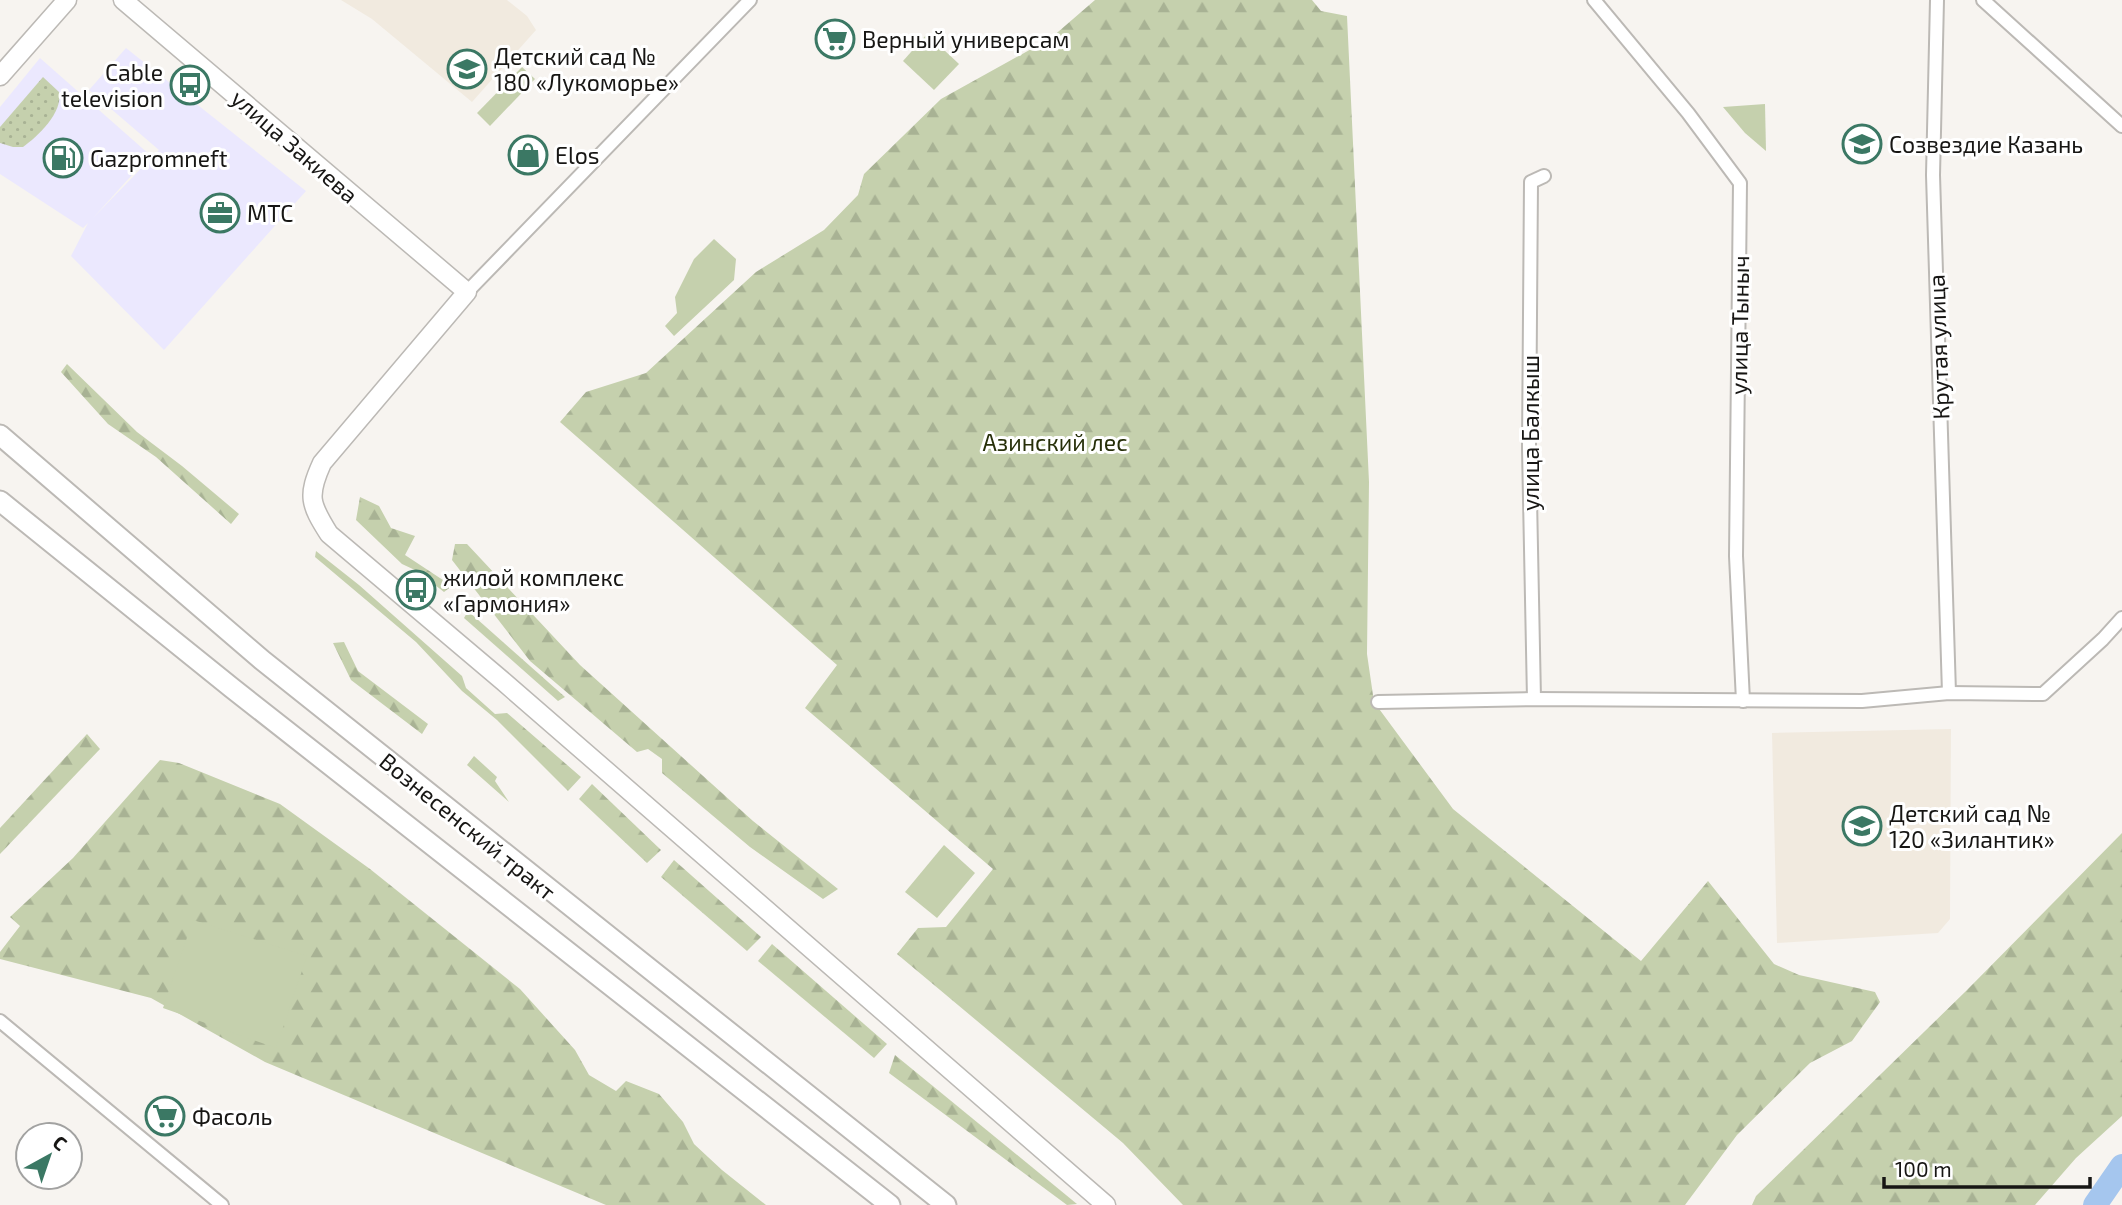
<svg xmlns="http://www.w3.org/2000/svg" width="2122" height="1205" font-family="'Exo 2',sans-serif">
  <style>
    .commercial { fill: #ebe8fe }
    .built { fill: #f1eadf }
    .grass { fill: url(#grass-dots) }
    .forest { fill: url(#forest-firs) }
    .park { fill: #c5d0ad }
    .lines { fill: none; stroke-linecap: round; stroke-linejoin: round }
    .river { stroke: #a5c6ee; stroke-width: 24 }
    .street-casing { stroke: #bcb9b5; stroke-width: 16 }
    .secondary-casing { stroke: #bcb9b5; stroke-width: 21 }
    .primary-casing { stroke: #bcb9b5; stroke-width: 23 }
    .street { stroke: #fff; stroke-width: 12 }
    .secondary { stroke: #fff; stroke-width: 18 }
    .primary { stroke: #fff; stroke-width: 19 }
    .labels { text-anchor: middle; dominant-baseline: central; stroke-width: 6; stroke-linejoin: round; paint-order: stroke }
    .poi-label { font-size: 23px; fill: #171614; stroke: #fff; text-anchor: start }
    .street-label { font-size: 23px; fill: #171614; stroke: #fff }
    .park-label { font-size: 23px; fill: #262f09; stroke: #fff }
  </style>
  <defs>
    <pattern id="grass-dots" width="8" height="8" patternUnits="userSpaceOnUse" patternTransform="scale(1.75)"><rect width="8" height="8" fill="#c5d0ad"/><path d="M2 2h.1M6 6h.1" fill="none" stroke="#a8b294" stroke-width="1.8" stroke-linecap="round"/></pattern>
    <pattern id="forest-firs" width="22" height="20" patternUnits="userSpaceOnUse" patternTransform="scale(1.75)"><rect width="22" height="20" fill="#c5d0ad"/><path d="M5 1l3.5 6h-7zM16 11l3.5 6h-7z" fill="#a8b294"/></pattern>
  </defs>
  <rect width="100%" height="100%" fill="#f7f4f0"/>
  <polygon class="commercial" points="126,48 306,191 164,350 71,256 88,223 83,228 0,174 0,107 40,58 150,155 93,218 159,150 89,90"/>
  <g class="built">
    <polygon points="341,0 507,0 527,16 536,30 472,102 372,19"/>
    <polygon points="1951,729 1950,919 1938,933 1777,943 1772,733"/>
  </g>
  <path class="grass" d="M 43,77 L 59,92 C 63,113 38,136 23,147 L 13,147 L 0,143 L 0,127 Z"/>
  <g class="forest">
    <polygon points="1095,0 1312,0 1321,11 1347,16 1369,482 1367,654 1374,702 1453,809 1641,961 1708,881 1774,964 1799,975 1875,992 1880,1002 1852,1041 1810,1063 1737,1135 1685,1205 1183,1205 1123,1143 897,954 918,928 946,927 993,869 805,708 837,665 560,422 586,392 646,373 756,272 824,230 858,195 864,174 941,99 1051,38"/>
    <polygon points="67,364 137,432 182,466 239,514 231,524 156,457 108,424 61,372"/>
    <polygon points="360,497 379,506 391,528 415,536 405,555 452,586 444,592 417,571 402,564 356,520"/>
    <polygon points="455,544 467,544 580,665 753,821 838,889 823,899 750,847 662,773 662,759 648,749 637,752 530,661 452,560"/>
    <polygon points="316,551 359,585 462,676 466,688 495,714 507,713 581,777 568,791 497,720 462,691 416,642 315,557"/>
    <polygon points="468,611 565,697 558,701 464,618"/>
    <polygon points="344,642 358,671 428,724 422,734 351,680 333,643"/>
    <polygon points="87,734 100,749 0,854 0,828"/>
    <polygon points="474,756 497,777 495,781 509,802 467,765"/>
    <polygon points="160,760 179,763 280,804 370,869 520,989 575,1050 589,1075 616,1091 626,1081 659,1094 683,1122 694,1144 722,1170 766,1205 606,1205 265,1062 151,998 0,959 0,952 20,926 10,917 73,858"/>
    <polygon points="592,784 661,850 647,863 579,799"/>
    <polygon points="2122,833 2122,1116 2076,1158 2035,1205 1752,1205 1756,1196 1966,991"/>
    <polygon points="674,860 761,937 747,951 661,877"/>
    <polygon points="772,944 887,1044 874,1058 758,961"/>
    <polygon points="895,1055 1077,1204 1067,1205 889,1073"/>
  </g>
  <g class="park">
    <polygon points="927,34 959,64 934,90 903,61"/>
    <polygon points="522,67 535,79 490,126 477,113"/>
    <polygon points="1765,104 1766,151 1745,133 1723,107"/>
    <polygon points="714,239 736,259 734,280 674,336 665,326 677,313 675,297 694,259"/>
    <polygon points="944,845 975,873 937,918 905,892"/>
    <polygon points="193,920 307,956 276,1048 163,1008"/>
  </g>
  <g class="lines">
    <polyline class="river" points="2095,1205 2122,1166"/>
    <defs>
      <g id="street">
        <polyline points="1594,0 1688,113 1740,183 1736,556 1743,701"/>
        <polyline points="1937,0 1933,175 1949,693"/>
        <polyline points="1983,0 2122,126"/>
        <polyline points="467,292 750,0"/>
        <polyline points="1534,699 1529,448 1531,182 1544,176"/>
        <polyline points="1378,702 1534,699 1862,701 1949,693 2043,694 2103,639 2122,618"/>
        <polyline points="0,1021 222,1205"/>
      </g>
      <g id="secondary">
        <path d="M 123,0 L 467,292 L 322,463 C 307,496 310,504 329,534 L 504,682 L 1106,1205"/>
        <polyline points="0,76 67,0"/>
      </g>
      <g id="primary">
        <polyline points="0,435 262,660 946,1205"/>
        <polyline points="0,501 232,688 890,1205"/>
      </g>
    </defs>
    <use href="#street" class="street-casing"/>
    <use href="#secondary" class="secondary-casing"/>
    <use href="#primary" class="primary-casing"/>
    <use href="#street" class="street"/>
    <use href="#secondary" class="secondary"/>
    <use href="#primary" class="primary"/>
  </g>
  <defs>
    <symbol id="supermarket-ring" viewBox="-11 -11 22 22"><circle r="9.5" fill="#fff" stroke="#3b7864" stroke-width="1.5"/><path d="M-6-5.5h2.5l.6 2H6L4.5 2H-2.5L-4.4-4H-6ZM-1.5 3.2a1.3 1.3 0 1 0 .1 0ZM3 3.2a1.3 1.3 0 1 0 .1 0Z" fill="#3b7864"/></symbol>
    <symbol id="school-ring" viewBox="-11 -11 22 22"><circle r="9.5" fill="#fff" stroke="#3b7864" stroke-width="1.5"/><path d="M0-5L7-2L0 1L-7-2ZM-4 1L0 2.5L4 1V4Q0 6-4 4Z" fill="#3b7864"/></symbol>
    <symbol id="bus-ring" viewBox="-11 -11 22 22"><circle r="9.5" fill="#fff" stroke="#3b7864" stroke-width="1.5"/><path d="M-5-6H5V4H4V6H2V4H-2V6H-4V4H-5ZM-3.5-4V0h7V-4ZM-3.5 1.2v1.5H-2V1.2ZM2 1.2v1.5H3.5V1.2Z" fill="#3b7864"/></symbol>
    <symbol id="shop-ring" viewBox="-11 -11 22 22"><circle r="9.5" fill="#fff" stroke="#3b7864" stroke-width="1.5"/><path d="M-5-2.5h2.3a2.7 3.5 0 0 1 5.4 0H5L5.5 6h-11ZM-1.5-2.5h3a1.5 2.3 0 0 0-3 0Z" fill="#3b7864"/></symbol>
    <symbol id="fuel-ring" viewBox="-11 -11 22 22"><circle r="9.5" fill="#fff" stroke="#3b7864" stroke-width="1.5"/><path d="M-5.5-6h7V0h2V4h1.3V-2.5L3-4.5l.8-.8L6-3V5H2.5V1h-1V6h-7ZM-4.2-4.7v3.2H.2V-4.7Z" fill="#3b7864"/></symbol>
    <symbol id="office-ring" viewBox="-11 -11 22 22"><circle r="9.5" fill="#fff" stroke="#3b7864" stroke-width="1.5"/><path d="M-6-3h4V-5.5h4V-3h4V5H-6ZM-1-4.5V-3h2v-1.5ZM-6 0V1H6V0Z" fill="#3b7864"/></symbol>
  </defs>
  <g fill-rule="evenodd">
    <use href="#supermarket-ring" x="813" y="17" width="44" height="44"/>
    <use href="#school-ring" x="445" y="47" width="44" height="44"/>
    <use href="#bus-ring" x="168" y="63" width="44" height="44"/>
    <use href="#school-ring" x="1840" y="122" width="44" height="44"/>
    <use href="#shop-ring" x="506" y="133" width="44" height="44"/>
    <use href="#fuel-ring" x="41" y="136" width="44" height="44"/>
    <use href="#office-ring" x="198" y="191" width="44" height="44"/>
    <use href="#bus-ring" x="394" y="568" width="44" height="44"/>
    <use href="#school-ring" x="1840" y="804" width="44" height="44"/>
    <use href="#supermarket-ring" x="143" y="1094" width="44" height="44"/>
  </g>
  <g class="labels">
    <g class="poi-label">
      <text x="862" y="39">Верный универсам</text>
      <text x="494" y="56">Детский сад №<tspan x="494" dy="26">180 «Лукоморье»</tspan></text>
      <text x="163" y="72" text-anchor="end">Cable<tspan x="163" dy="26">television</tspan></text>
      <text x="1889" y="144">Созвездие Казань</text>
      <text x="555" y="155">Elos</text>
      <text x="90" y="158">Gazpromneft</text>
      <text x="247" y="213">МТС</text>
      <text x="443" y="577">жилой комплекс<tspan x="443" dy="26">«Гармония»</tspan></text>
      <text x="1889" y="813">Детский сад №<tspan x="1889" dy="26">120 «Зилантик»</tspan></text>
      <text x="192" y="1116">Фасоль</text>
    </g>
    <g class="street-label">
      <text transform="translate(295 146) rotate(41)">улица Закиева</text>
      <text transform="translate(1739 325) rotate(-89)">улица Тыныч</text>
      <text transform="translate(1938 347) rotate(-92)">Крутая улица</text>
      <text transform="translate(1530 433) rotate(-90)">улица Балкыш</text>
      <text transform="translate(468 826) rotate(39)">Вознесенский тракт</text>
    </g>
    <g class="park-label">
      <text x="1055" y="442">Азинский лес</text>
    </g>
  </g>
  <g transform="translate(49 1156) rotate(40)"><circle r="33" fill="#ffffff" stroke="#a2a2a1" stroke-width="2"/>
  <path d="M0-5L12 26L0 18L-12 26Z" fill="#3b7864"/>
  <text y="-10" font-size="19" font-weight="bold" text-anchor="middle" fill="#171614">С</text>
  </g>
  <path d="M1884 1177v10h206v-10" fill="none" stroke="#171614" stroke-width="3.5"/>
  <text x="1895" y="1177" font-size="21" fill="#171614" stroke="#ffffff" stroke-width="5" paint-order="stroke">100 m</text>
</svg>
